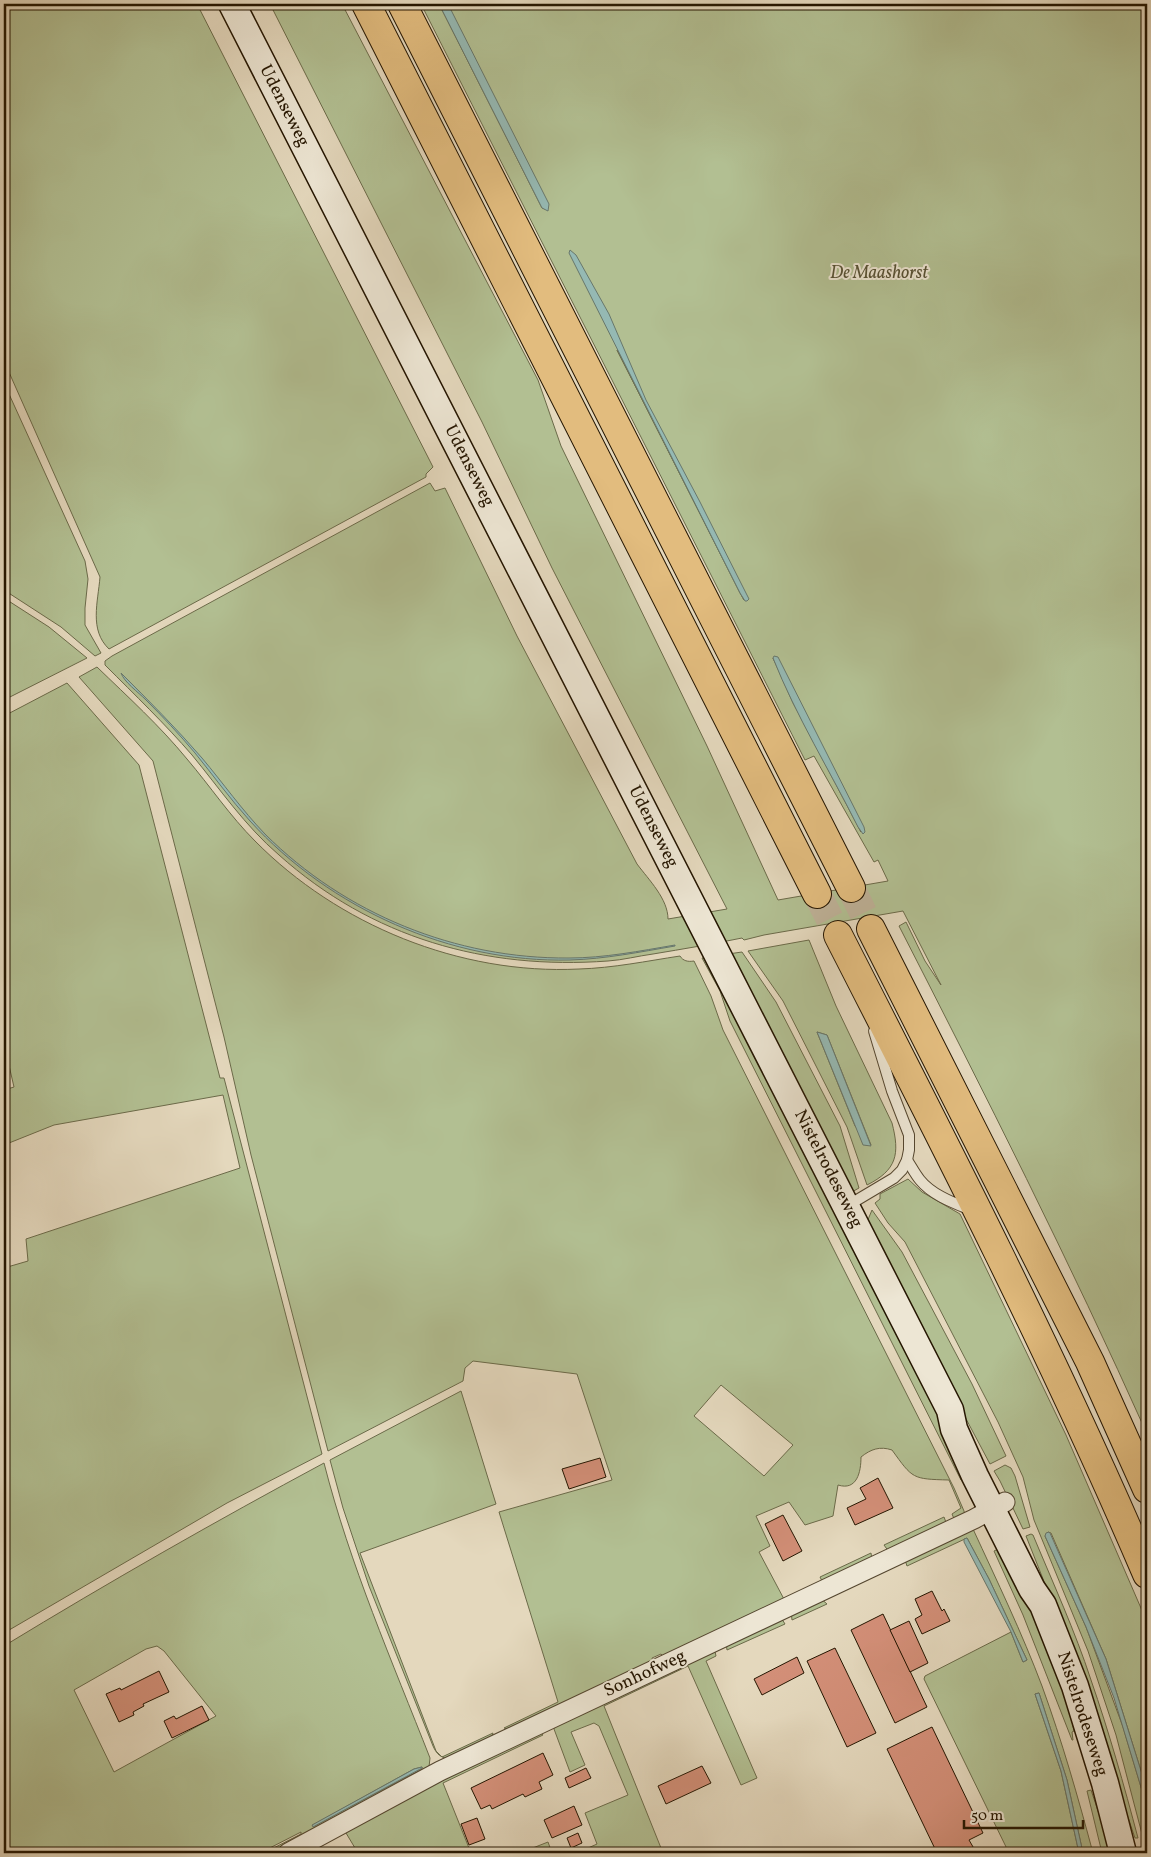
<svg xmlns="http://www.w3.org/2000/svg" width="1151" height="1857" font-family="Vollkorn,serif">
  <style>
    .green { fill: #b2bf92; stroke: #6b6a49; fill-rule: evenodd }
    .water { fill: #95b9b3; stroke: #68776b }
    .building { fill: #d38f78; stroke: #241500 }
    .lines { fill: none; stroke-linecap: round; stroke-linejoin: round }
    .highway-tunnel { stroke: #beb197; stroke-width: 28; stroke-dasharray: 28 14; stroke-linecap: butt }
    .lane-casing { stroke: #54462f; stroke-width: 12 }
    .street-casing { stroke: #54462f; stroke-width: 21 }
    .secondary-casing { stroke: #241500; stroke-width: 29 }
    .highway-casing { stroke: #241500; stroke-width: 30 }
    .lane { stroke: #ede6d4; stroke-width: 10 }
    .street { stroke: #ede6d4; stroke-width: 19 }
    .secondary { stroke: #ede6d4; stroke-width: 26 }
    .highway { stroke: #e2bc7e; stroke-width: 28 }
    .labels { text-anchor: middle; dominant-baseline: central; stroke-width: 4; stroke-linejoin: round; paint-order: stroke }
    .street-label { font-size: 18px; fill: #241500; stroke: #ede6d4 }
    .park-label { font-size: 18px; font-style: italic; fill: #565033; stroke: #ede6d4 }
  </style>
  <rect width="100%" height="100%" fill="#e4d8bd"/>
  <filter id="stains"><feTurbulence type="fractalNoise" baseFrequency=".004" numOctaves="4"/><feColorMatrix values="0 0 0 0 .2 0 0 0 0 .09 0 0 0 0 .02 0 0 0 .5 -.17"/></filter>
  <radialGradient id="worn" r=".72"><stop offset=".6" stop-color="#630" stop-opacity="0"/><stop offset="1" stop-color="#630" stop-opacity=".3"/></radialGradient>
  <g class="green">
    <path d="M 4,4 L 197,4 L 433,467 L 426,474 L 426,477 L 109,649 C 89,630 98,602 100,577 L 4,361 Z"/>
    <path d="M 270,4 L 342,4 L 538,380 L 561,446 L 707,746 L 778,900 L 888,881 L 878,860 L 874,862 L 814,756 L 805,760 L 421,4 L 439,4 L 542,208 L 545,209 L 441,4 L 1147,4 L 1147,1434 C 1070,1262 985,1094 899,926 L 906,922 L 925,961 L 941,985 L 903,911 L 764,935 L 744,940 L 742,938 C 713,944 683,949 653,954 C 638,956 623,960 608,961 C 485,970 372,938 279,855 C 245,826 220,789 192,755 C 165,724 135,695 105,665 L 105,661 L 112,656 L 430,483 L 435,491 L 445,488 L 517,636 L 637,864 C 649,880 668,899 668,919 L 727,909 L 552,568 L 482,422 ZM 617,350 L 744,600 L 740,593 ZM 773,658 L 861,832 L 793,703 Z"/>
    <polygon points="4,383 85,561 88,579 85,608 85,625 101,653 95,656 61,627 4,590"/>
    <polygon points="4,598 49,627 87,658 4,700"/>
    <path d="M 97,667 C 128,697 160,726 187,759 C 210,786 230,816 255,841 C 338,925 460,975 579,969 C 613,968 647,961 680,956 C 683,961 688,962 694,961 L 711,996 L 723,1030 L 954,1488 L 964,1511 L 965,1516 L 955,1521 L 952,1514 L 961,1508 L 949,1480 C 912,1479 913,1479 892,1450 C 880,1446 871,1449 861,1457 C 861,1472 857,1491 838,1485 L 833,1516 L 805,1525 L 789,1502 L 756,1516 L 770,1546 L 759,1552 L 785,1601 L 665,1658 L 661,1654 L 652,1658 L 653,1664 L 512,1730 L 504,1728 L 558,1702 L 499,1512 L 612,1480 L 577,1374 L 473,1361 L 465,1368 L 463,1381 L 328,1451 L 251,1155 L 224,1037 L 153,761 L 79,677 ZM 721,1385 L 793,1445 L 764,1476 L 694,1416 Z"/>
    <polygon points="67,683 139,765 220,1078 224,1078 322,1454 227,1503 4,1633 4,1268 28,1261 26,1239 240,1168 223,1095 54,1125 4,1145 4,1090 14,1087 4,1044 4,716"/>
    <path d="M 809,940 L 836,1006 L 892,1123 C 900,1154 897,1170 867,1185 L 847,1127 L 783,1001 L 748,951 ZM 817,1032 L 827,1035 L 871,1145 L 855,1126 Z"/>
    <polygon points="742,952 776,1002 840,1126 859,1188 850,1193 728,954"/>
    <polygon points="711,957 970,1475 961,1480 730,1021 720,991 702,958"/>
    <polygon points="908,1179 922,1192 960,1214 1066,1435 1147,1622 1147,1790 1106,1659 1051,1533 1048,1532 1045,1536 1086,1627 1123,1727 1147,1807 1147,1853 1116,1735 1088,1651 1034,1520 1023,1477 998,1422 905,1242 888,1223 875,1203 880,1199 880,1194"/>
    <polygon points="872,1210 902,1252 972,1384 1006,1456 990,1464 956,1400 867,1222"/>
    <path d="M 461,1391 L 496,1504 L 360,1553 L 436,1751 L 442,1757 L 493,1733 L 491,1740 L 451,1759 C 441,1758 437,1755 433,1746 L 369,1586 L 343,1508 L 330,1460 Z"/>
    <path d="M 324,1463 C 350,1565 392,1661 430,1758 L 429,1767 L 389,1791 L 273,1853 L 264,1853 L 301,1834 L 301,1832 L 260,1853 L 4,1853 L 4,1646 C 109,1582 216,1521 324,1463 ZM 157,1646 L 164,1651 L 216,1716 L 114,1772 L 74,1690 L 146,1649 ZM 422,1767 L 422,1769 L 313,1826 L 313,1825 L 414,1769 Z"/>
    <polygon points="1005,1465 1011,1468 1015,1476 1030,1527 1023,1529 1000,1481 994,1471"/>
    <polygon points="944,1517 947,1525 889,1552 884,1545"/>
    <path d="M 973,1529 C 997,1581 1022,1633 1042,1686 C 1062,1741 1078,1797 1093,1853 L 1083,1853 L 1067,1780 L 1039,1693 L 1035,1694 L 1061,1771 L 1079,1853 L 1009,1853 L 924,1679 L 925,1676 L 1011,1632 L 1023,1662 L 1027,1660 L 989,1579 L 967,1538 L 907,1566 L 904,1557 Z"/>
    <path d="M 1031,1534 L 1033,1535 C 1053,1583 1075,1631 1091,1680 C 1109,1732 1124,1785 1138,1838 L 1135,1838 L 1068,1642 L 1026,1536 Z"/>
    <polygon points="1004,1546 1066,1690 1074,1731 1072,1732 1073,1740 1072,1740 1023,1615 994,1551"/>
    <polygon points="871,1553 872,1560 823,1583 820,1577"/>
    <polygon points="819,1597 827,1604 792,1620 791,1611"/>
    <polygon points="780,1616 785,1624 727,1650 726,1642"/>
    <polygon points="714,1647 716,1656 706,1661 757,1778 741,1785 688,1666 604,1706 663,1853 577,1853 597,1844 585,1813 628,1795 599,1726 594,1723 571,1732 585,1765 570,1772 554,1729 555,1723"/>
    <polygon points="539,1730 543,1735 443,1783 471,1853 358,1853 346,1833 345,1828"/>
    <polygon points="1091,1790 1112,1853 1102,1853 1087,1791"/>
    <polygon points="548,1842 552,1853 520,1853"/>
  </g>
  <g class="water">
    <polygon points="439,4 448,4 549,204 548,211 542,208"/>
    <polygon points="570,250 576,255 609,314 646,400 700,502 749,599 747,601 745,601 740,593 569,253"/>
    <path d="M 774,656 L 778,657 L 864,827 L 865,832 L 863,834 L 858,827 C 830,771 796,716 773,658 Z"/>
    <path d="M 121,673 C 149,701 176,728 202,758 C 223,783 242,810 265,834 C 345,914 456,959 569,958 C 604,958 640,951 675,945 L 675,946 C 640,952 605,959 570,960 C 451,963 330,909 250,821 C 230,799 213,775 195,753 C 179,734 163,717 146,700 C 138,692 124,682 121,673 Z"/>
    <polygon points="817,1032 827,1035 871,1146 863,1145"/>
    <polygon points="1049,1532 1050,1533 1106,1659 1147,1790 1147,1807 1114,1698 1086,1627 1045,1536 1046,1533"/>
    <polygon points="967,1538 989,1579 1027,1660 1023,1662 1011,1632 964,1542 964,1539"/>
    <polygon points="1039,1693 1067,1780 1083,1853 1079,1853 1061,1771 1035,1694"/>
    <polygon points="422,1767 422,1768 313,1827 312,1825 414,1769"/>
  </g>
  <g class="building">
    <polygon points="600,1458 606,1477 569,1489 562,1469"/>
    <polygon points="878,1478 893,1508 855,1525 847,1508 866,1499 860,1488"/>
    <polygon points="783,1515 802,1551 783,1561 765,1524"/>
    <polygon points="932,1591 942,1611 944,1609 950,1621 922,1634 915,1619 922,1615 915,1599"/>
    <polygon points="883,1614 927,1707 895,1723 851,1630"/>
    <polygon points="909,1621 928,1663 910,1672 890,1630"/>
    <polygon points="835,1648 876,1733 847,1747 807,1661"/>
    <polygon points="797,1657 804,1673 762,1695 754,1679"/>
    <polygon points="159,1671 169,1692 143,1704 144,1706 133,1712 134,1715 119,1722 106,1694 120,1688 121,1690"/>
    <polygon points="202,1706 209,1720 172,1738 164,1721 174,1716 176,1719"/>
    <polygon points="932,1727 983,1833 969,1840 976,1852 981,1850 982,1853 953,1853 951,1849 941,1853 937,1853 887,1749"/>
    <polygon points="543,1753 553,1775 539,1782 542,1789 525,1797 523,1794 492,1809 490,1805 481,1809 471,1788"/>
    <polygon points="702,1766 711,1783 666,1804 658,1786"/>
    <polygon points="586,1768 591,1778 569,1788 565,1778"/>
    <polygon points="574,1806 582,1825 552,1838 544,1820"/>
    <polygon points="477,1818 485,1839 469,1845 461,1824"/>
    <polygon points="578,1833 582,1843 571,1848 567,1838"/>
  </g>
  <g class="lines">
    <g class="highway-tunnel">
      <polyline points="851,888 871,929"/>
      <polyline points="817,894 838,935"/>
    </g>
    <defs>
      <g id="lane">
        <path d="M 907,1160 C 911,1166 915,1174 920,1180 C 932,1195 954,1203 971,1210"/>
        <polyline points="847,1206 894,1178 902,1170 907,1160 909,1150 909,1135 892,1091 874,1031"/>
      </g>
      <polyline id="street" points="288,1853 440,1771 974,1519 1005,1502"/>
      <polyline id="secondary" points="232,4 950,1410 954,1429 975,1476 1032,1589 1043,1605 1075,1686 1105,1783 1123,1853"/>
      <g id="highway">
        <polyline points="366,4 817,894"/>
        <polyline points="402,4 851,888"/>
        <polyline points="871,929 1090,1362 1147,1489"/>
        <path d="M 838,935 C 946,1146 1054,1357 1147,1574"/>
      </g>
    </defs>
    <use href="#lane" class="lane-casing"/>
    <use href="#street" class="street-casing"/>
    <use href="#secondary" class="secondary-casing"/>
    <use href="#highway" class="highway-casing"/>
    <use href="#lane" class="lane"/>
    <use href="#street" class="street"/>
    <use href="#secondary" class="secondary"/>
    <use href="#highway" class="highway"/>
  </g>
  <g class="labels">
    <g class="street-label">
      <text transform="translate(284 106) rotate(63)">Udenseweg</text>
      <text transform="translate(469 466) rotate(63)">Udenseweg</text>
      <text transform="translate(653 827) rotate(63)">Udenseweg</text>
      <text transform="translate(828 1169) rotate(63)">Nistelrodeseweg</text>
      <text transform="translate(645 1674) rotate(-25)">Sonhofweg</text>
      <text transform="translate(1082 1714) rotate(72)">Nistelrodeseweg</text>
    </g>
    <g class="park-label">
      <text x="879" y="273">De Maashorst</text>
    </g>
  </g>
  <rect width="1151" height="1857" fill="none" stroke="#e4d8bd" stroke-width="20"/>
  <rect x="5" y="5" width="1141" height="1847" fill="none" stroke="#241500" stroke-width="2.5"/>
  <rect x="10" y="10" width="1131" height="1837" fill="none" stroke="#241500"/>
  <path d="M964 1820v8h119v-8" fill="none" stroke="#241500" stroke-width="2.5"/>
  <text x="971" y="1820" font-size="15" fill="#241500" stroke="#ede6d4" stroke-width="4" paint-order="stroke">50 m</text>
  <rect width="100%" height="100%" filter="url(#stains)"/>
  <rect width="100%" height="100%" fill="url(#worn)"/>
</svg>
